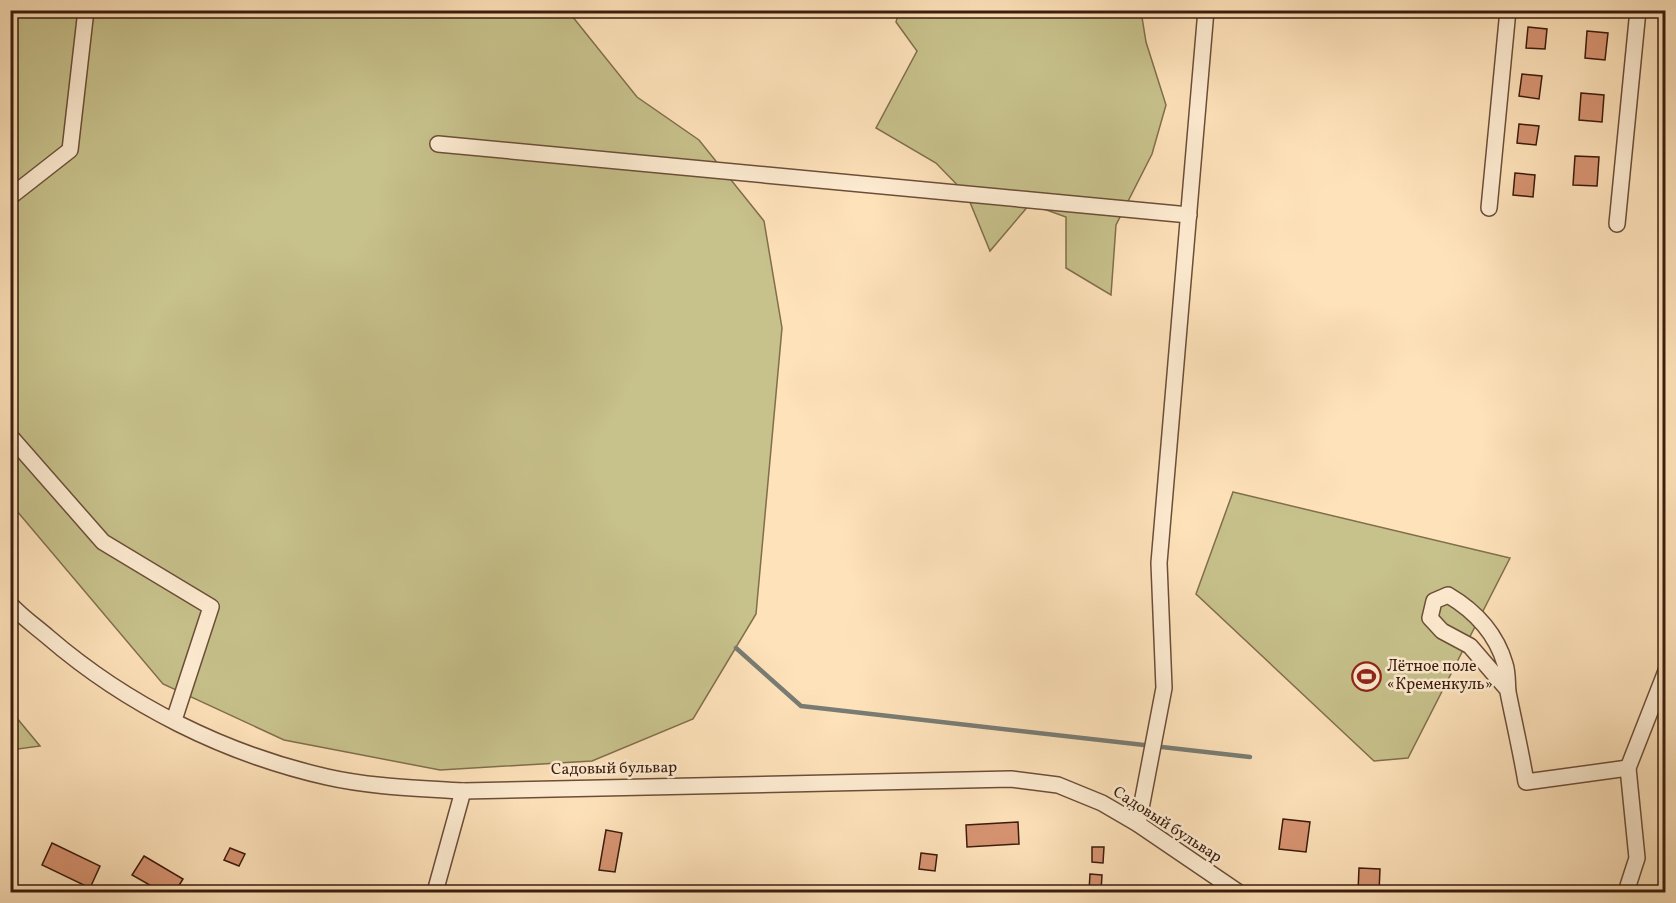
<svg xmlns="http://www.w3.org/2000/svg" width="1676" height="903" font-family="Vollkorn,serif">
  <style>
    .green { fill: #c7c18b; stroke: #816e4c; stroke-width: 1.5 }
    .lines { fill: none; stroke-linecap: round; stroke-linejoin: round }
    .stream { stroke: #797c74; stroke-width: 4.5 }
    .building { fill: #d79472; stroke: #3b1c0d; stroke-width: 1.5 }
    .minor-casing { stroke: #6c4e38; stroke-width: 18 }
    .minor { stroke: #feecd2; stroke-width: 15 }
    .labels { text-anchor: middle; dominant-baseline: central; stroke-width: 5; stroke-linejoin: round; paint-order: stroke }
    .poi-label { font-size: 16px; fill: #3b1c0d; stroke: #feecd2; text-anchor: start }
    .street-label { font-size: 16px; fill: #3b1c0d; stroke: #feecd2 }
  </style>
  <rect width="100%" height="100%" fill="#fee2ba"/>
  <filter id="stains"><feTurbulence type="fractalNoise" baseFrequency=".00333" numOctaves="4"/><feColorMatrix values="0 0 0 0 .2 0 0 0 0 .09 0 0 0 0 .02 0 0 0 .5 -.17"/></filter>
  <radialGradient id="worn" r=".72"><stop offset=".6" stop-color="#630" stop-opacity="0"/><stop offset="1" stop-color="#630" stop-opacity=".3"/></radialGradient>
  <g class="green">
    <polygon points="10,11 568,11 637,97 699,140 764,221 782,328 756,614 693,719 592,761 440,770 284,740 163,684 11,504"/>
    <polygon points="899,11 1141,11 1146,42 1166,105 1152,154 1116,225 1111,295 1066,268 1066,217 1030,204 990,251 967,195 936,163 876,128 917,51 896,22"/>
    <polygon points="1233,492 1510,558 1408,758 1374,761 1196,594"/>
    <polygon points="10,711 11,711 40,746 11,750"/>
  </g>
  <g class="lines">
    <polyline class="stream" points="736,648 801,706 1250,757"/>
  </g>
  <g class="building">
    <polygon points="1528,27 1547,29 1545,49 1526,48"/>
    <polygon points="1587,31 1608,33 1605,60 1585,58"/>
    <polygon points="1522,74 1542,76 1539,99 1519,96"/>
    <polygon points="1581,93 1604,95 1602,122 1579,120"/>
    <polygon points="1519,124 1539,126 1536,145 1517,143"/>
    <polygon points="1575,156 1599,157 1597,186 1573,185"/>
    <polygon points="1515,173 1535,175 1533,197 1513,195"/>
    <polygon points="1283,819 1310,822 1306,852 1279,849"/>
    <polygon points="1018,822 1019,844 967,847 966,825"/>
    <polygon points="606,830 622,833 615,872 599,870"/>
    <polygon points="52,843 100,866 90,888 42,865"/>
    <polygon points="1092,847 1104,847 1103,863 1092,862"/>
    <polygon points="230,848 245,854 239,866 224,860"/>
    <polygon points="921,853 937,855 935,871 919,869"/>
    <polygon points="144,856 183,879 175,892 162,892 132,875"/>
    <polygon points="1359,868 1380,869 1379,892 1358,892"/>
    <polygon points="1090,874 1102,875 1101,891 1089,891"/>
  </g>
  <g class="lines">
    <defs>
      <g id="minor">
        <polyline points="438,144 1189,215"/>
        <polyline points="10,197 70,150 86,10"/>
        <polyline points="1489,208 1508,10"/>
        <polyline points="1617,224 1638,10"/>
        <polyline points="10,436 103,542 211,607 174,720"/>
        <path d="M 10,604 C 21,616 35,626 48,637 C 127,705 225,754 327,777 C 371,787 418,788 463,791 L 1011,779 L 1058,785 L 1102,803 L 1138,824 L 1238,892"/>
        <path d="M 1508,690 L 1470,646 L 1442,631 L 1430,618 L 1434,601 L 1448,595 C 1475,611 1496,633 1505,664 C 1508,673 1507,683 1508,692 C 1514,722 1521,752 1526,782 L 1628,768"/>
        <polyline points="1138,824 1164,688 1159,563 1206,10"/>
        <polyline points="435,892 463,791"/>
        <polyline points="1626,892 1637,858 1628,768 1666,671"/>
      </g>
    </defs>
    <use href="#minor" class="minor-casing"/>
    <use href="#minor" class="minor"/>
  </g>
  <defs>
    <symbol id="stadium-ring" viewBox="-11 -11 22 22"><circle r="9.5" fill="#feecd2" stroke="#8f2418" stroke-width="1.5"/><path d="M0-5a6.5 5 0 1 0 0 10a6.5 5 0 1 0 0-10ZM-3.5-1.8h7v3.6h-7Z" fill="#8f2418"/></symbol>
  </defs>
  <g fill-rule="evenodd">
    <use href="#stadium-ring" x="1350" y="660" width="33" height="33"/>
  </g>
  <g class="labels">
    <g class="poi-label">
      <text x="1387" y="667">Лётное поле<tspan x="1387" dy="18">«Кременкуль»</tspan></text>
    </g>
    <g class="street-label">
      <text transform="translate(614 769) rotate(-1)">Садовый бульвар</text>
      <text transform="translate(1167 825) rotate(33)">Садовый бульвар</text>
    </g>
  </g>
  <rect width="1676" height="903" fill="none" stroke="#fee2ba" stroke-width="36"/>
  <rect x="12" y="12" width="1652" height="879" fill="none" stroke="#3b1c0d" stroke-width="3"/>
  <rect x="18" y="18" width="1640" height="867" fill="none" stroke="#3b1c0d" stroke-width="1.5"/>
  <rect width="100%" height="100%" filter="url(#stains)"/>
  <rect width="100%" height="100%" fill="url(#worn)"/>
</svg>
